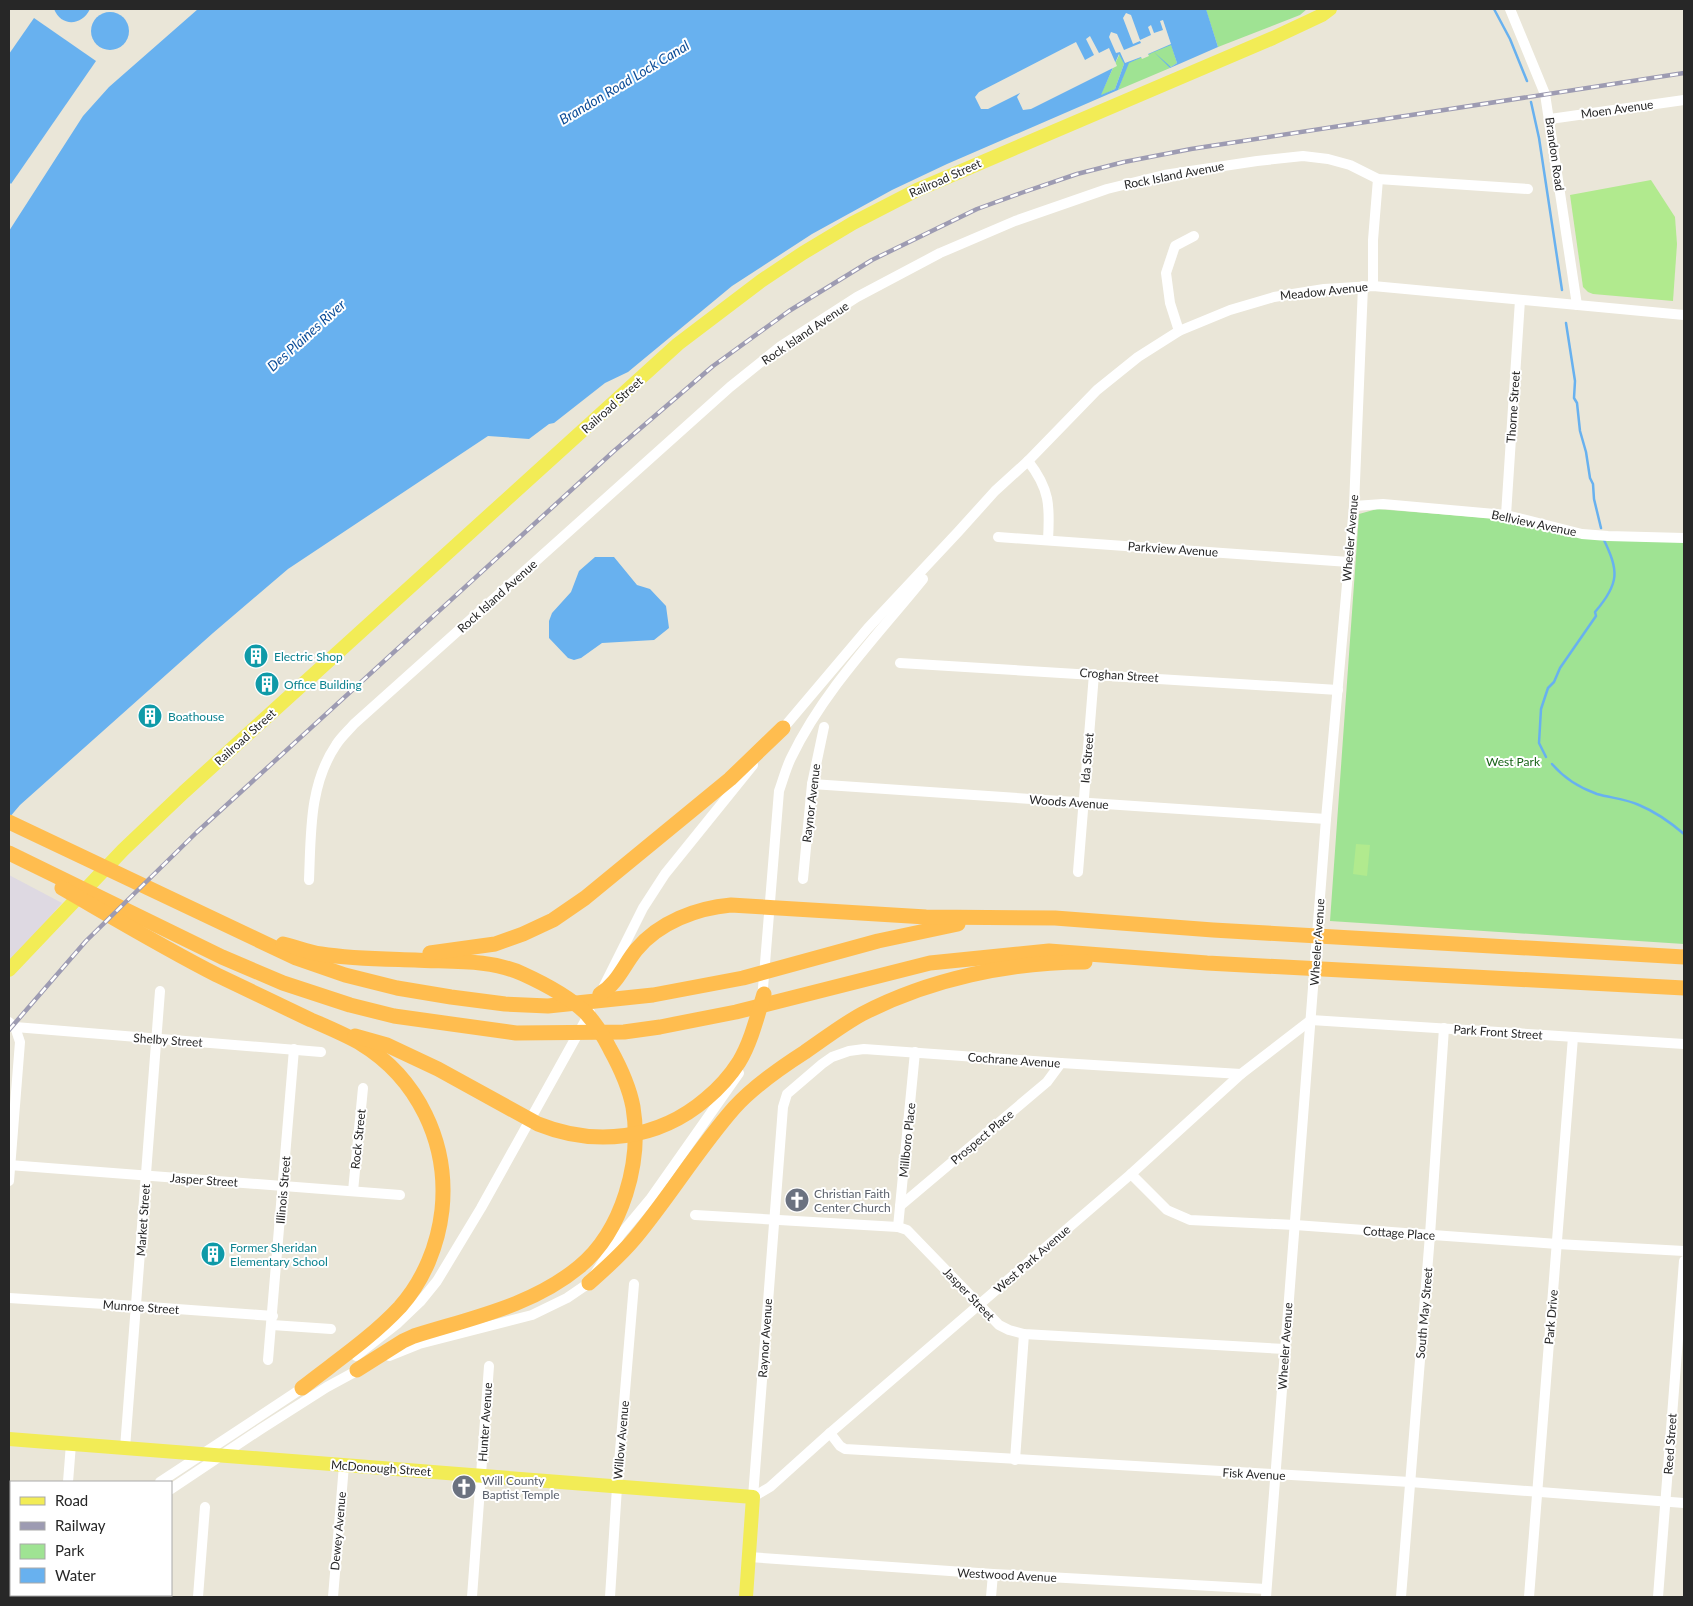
<svg xmlns="http://www.w3.org/2000/svg" width="1693" height="1606" font-family="Lato,sans-serif">
  <style>
    .industrial { fill: #ded9e2 }
    .green { fill: #9fe393 }
    .pitch { fill: #b1ea8e }
    .water { fill: #68b1ef; fill-rule: evenodd }
    .pier { fill: #eae6d8 }
    .lines { fill: none; stroke-linecap: round; stroke-linejoin: round }
    .stream { stroke: #68b1ef; stroke-width: 2.5 }
    .minor { stroke: #fff; stroke-width: 10 }
    .major { stroke: #f2ec56; stroke-width: 14 }
    .highway { stroke: #ffbd4f; stroke-width: 15 }
    .rail-casing { stroke: #9d9bb2; stroke-width: 4.5 }
    .rail { stroke: #fff; stroke-width: 2.5; stroke-dasharray: 8; stroke-linecap: butt }
    .labels { text-anchor: middle; dominant-baseline: central; stroke-width: 4; stroke-linejoin: round; paint-order: stroke }
    .street-label { font-size: 12px; fill: #272727; stroke: #fff }
    .culture-label { font-size: 12px; fill: #0d838f; stroke: #fff; text-anchor: start }
    .park-label { font-size: 12px; fill: #196418; stroke: #fff }
    .worship-label { font-size: 12px; fill: #5b616d; stroke: #fff; text-anchor: start }
    .water-label { font-size: 14px; font-style: italic; fill: #0b4c97; stroke: #fff }
  </style>
  <rect width="100%" height="100%" fill="#eae6d8"/>
  <polygon class="industrial" points="9,875 62,903 9,964"/>
  <g class="green">
    <polygon points="1208,9 1307,9 1300,15 1218,47 1206,10"/>
    <polygon points="1171,44 1177,63 1171,67 1168,65 1170,68 1118,90 1128,63"/>
    <polygon points="1120,53 1124,64 1115,89 1100,96"/>
    <polygon points="1377,509 1500,519 1528,526 1684,539 1684,944 1330,921 1359,514"/>
  </g>
  <g class="pitch">
    <polygon points="1651,180 1675,217 1677,244 1673,301 1593,294 1588,292 1583,287 1570,195"/>
    <polygon points="1356,844 1370,845 1367,876 1353,874"/>
  </g>
  <g class="water">
    <path d="M 54,9 L 90,9 C 82,26 61,27 54,9 Z"/>
    <path d="M 198,9 L 1206,9 L 1218,47 L 1170,68 L 1154,52 L 1129,63 L 1118,90 L 947,164 L 892,190 L 812,234 L 732,286 L 628,372 L 605,383 L 554,423 L 549,424 L 529,439 L 488,436 L 288,569 L 213,633 L 20,805 L 9,818 L 9,231 L 83,116 L 109,87 ZM 1171,45 L 1177,63 L 1171,67 L 1154,52 ZM 1119,54 L 1124,64 L 1115,89 L 1101,95 Z"/>
    <circle cx="110" cy="31" r="19"/>
    <polygon points="34,18 96,61 11,184 9,182 9,54"/>
    <polygon points="595,557 614,557 637,585 650,589 666,606 669,628 654,640 602,643 581,658 574,660 568,658 549,638 549,621 552,613 571,592 579,571"/>
  </g>
  <g class="pier">
    <polygon points="1126,13 1131,15 1140,40 1151,35 1148,27 1151,25 1154,33 1163,30 1160,21 1163,20 1171,44 1148,54 1149,56 1142,59 1141,57 1125,63 1120,52 1116,53 1109,37 1111,32 1117,34 1124,50 1141,43 1140,41 1133,44 1123,18"/>
    <polygon points="1090,36 1099,53 1109,48 1117,66 1031,109 1023,110 1017,97 1020,93 988,109 981,109 975,97 979,92 1076,42 1085,60 1094,55 1086,39"/>
  </g>
  <g class="lines">
    <g class="stream">
      <polyline points="1494,9 1510,39 1527,81"/>
      <polyline points="1531,102 1539,138 1562,290"/>
      <polyline points="1566,323 1575,381 1574,398 1577,403 1580,431 1586,452 1590,478 1593,484 1594,499 1601,528"/>
      <path d="M 1546,757 L 1539,743 L 1541,709 L 1548,688 L 1554,682 L 1560,668 L 1596,616 L 1595,612 C 1620,583 1619,571 1603,538"/>
      <path d="M 1552,764 C 1564,778 1580,788 1597,794 C 1611,798 1626,799 1639,805 C 1656,812 1670,822 1684,834"/>
    </g>
    <g class="minor">
      <polyline points="1510,9 1545,94 1577,305"/>
      <polyline points="1550,119 1684,100"/>
      <polyline points="1373,286 1373,240 1378,179"/>
      <polyline points="1179,331 1170,303 1166,273 1175,246 1194,236"/>
      <path d="M 1028,461 C 1050,489 1050,506 1048,540"/>
      <polyline points="1354,506 1383,504 1506,515 1582,534 1608,536 1684,538"/>
      <polyline points="1506,515 1520,300"/>
      <polyline points="998,537 1349,562"/>
      <polyline points="900,663 1338,690"/>
      <polyline points="780,732 868,628 958,532 995,491 1028,461 1097,390 1138,357 1179,331 1230,310 1274,297 1324,289 1373,286 1684,315"/>
      <polyline points="812,784 1326,819"/>
      <polyline points="1078,872 1094,674"/>
      <polyline points="803,879 812,784 824,727"/>
      <path d="M 309,880 C 311,833 309,785 336,745 C 341,737 348,731 354,724 L 730,387 L 781,346 L 857,297 L 940,253 L 1015,221 L 1107,189 L 1164,175 L 1257,161 L 1303,156 L 1328,159 L 1350,165 L 1378,179 L 1528,189"/>
      <polyline points="604,986 643,908 665,874 753,765"/>
      <path d="M 762,1000 L 779,791 C 783,780 786,768 791,758 C 824,690 876,637 923,579"/>
      <polyline points="9,1022 15,1027 20,1042 9,1181"/>
      <polyline points="15,1027 321,1052"/>
      <polyline points="9,1165 400,1195"/>
      <polyline points="1131,1174 1167,1210 1190,1220 1295,1225 1557,1244 1684,1251"/>
      <polyline points="353,1191 363,1088"/>
      <polyline points="900,1206 1047,1082 1061,1063"/>
      <polyline points="695,1215 898,1227 907,1230 999,1325 1009,1330 1024,1334 1285,1349"/>
      <polyline points="898,1227 915,1052"/>
      <polyline points="9,1298 136,1306 273,1316"/>
      <polyline points="272,1325 331,1329"/>
      <polyline points="356,1356 398,1323 420,1302 437,1281 481,1208 590,1012"/>
      <polyline points="389,1356 419,1344 532,1315 567,1298 589,1283 621,1234 651,1198 739,1073"/>
      <polyline points="268,1360 294,1049"/>
      <polyline points="830,1433 840,1446 845,1449 1410,1482 1684,1503"/>
      <polyline points="125,1448 160,991"/>
      <polyline points="1015,1460 1024,1334"/>
      <polyline points="68,1482 71,1444"/>
      <polyline points="160,1482 307,1385"/>
      <polyline points="171,1489 261,1429 327,1387 362,1368"/>
      <polyline points="753,1497 770,1487 830,1433 1131,1174 1241,1074 1311,1020 1684,1044"/>
      <polyline points="753,1497 783,1107 787,1094 822,1064 832,1057 849,1051 864,1049 1061,1063 1241,1074"/>
      <polyline points="9,1547 11,1547"/>
      <polyline points="749,1557 993,1574 1266,1589"/>
      <polyline points="9,1558 11,1558"/>
      <polyline points="59,1597 59,1595"/>
      <polyline points="198,1597 205,1507"/>
      <polyline points="333,1597 344,1465"/>
      <polyline points="472,1597 489,1366"/>
      <polyline points="610,1597 617,1487 634,1284"/>
      <polyline points="991,1597 993,1574"/>
      <polyline points="1266,1597 1326,819 1354,506 1363,286"/>
      <polyline points="1401,1597 1430,1235 1444,1028"/>
      <polyline points="1529,1597 1573,1037"/>
      <polyline points="1658,1597 1684,1261"/>
    </g>
    <g class="major">
      <polyline points="9,970 123,850 184,792 678,344 761,281 803,253 853,223 917,190 1273,38 1322,15 1330,9"/>
      <polyline points="9,1439 753,1497 746,1597"/>
    </g>
    <g class="highway">
      <polyline points="9,822 296,958 345,975 397,988 451,997 505,1004 548,1006 653,995 743,978 878,941 958,924"/>
      <polyline points="9,853 222,957 283,983 350,1005 394,1016 516,1033 624,1032 660,1027 736,1012 930,963 1049,951 1207,963 1684,988"/>
      <path d="M 62,888 C 114,918 164,948 217,975 C 248,990 280,1005 311,1020 C 327,1027 344,1034 360,1043 C 418,1078 449,1143 442,1210 C 438,1245 424,1280 400,1307 C 371,1338 335,1362 302,1388"/>
      <path d="M 283,944 C 296,947 308,952 321,954 C 352,959 384,959 415,960 C 450,962 491,959 523,974 C 545,984 568,996 586,1013 C 595,1023 604,1037 610,1049 C 620,1067 629,1086 633,1107 C 642,1161 623,1231 579,1267 C 532,1306 471,1318 414,1336 L 403,1341 L 357,1370"/>
      <polyline points="430,953 495,944 523,934 553,920 585,898 730,779 783,728"/>
      <path d="M 600,994 C 617,984 624,965 636,950 C 659,922 697,908 731,905 L 926,917 L 1055,918 L 1213,930 L 1684,957"/>
      <path d="M 355,1036 L 387,1045 L 438,1069 L 538,1124 C 595,1147 658,1140 706,1099 C 718,1089 730,1076 739,1062 C 751,1042 757,1017 764,994"/>
      <path d="M 589,1283 C 605,1269 621,1255 635,1238 C 670,1196 698,1149 734,1108 C 754,1086 780,1068 805,1052 C 824,1039 842,1025 862,1014 C 929,979 1010,962 1085,962"/>
    </g>
    <defs>
      <polyline id="rail" points="9,1030 86,941 197,832 614,451 713,366 789,311 872,260 977,209 1021,193 1077,174 1124,162 1191,149 1684,73"/>
    </defs>
    <use href="#rail" class="rail-casing"/>
    <use href="#rail" class="rail"/>
  </g>
  <defs>
    <symbol id="building-disc" viewBox="-11 -11 22 22"><circle r="9.5" fill="#0f9aa8" stroke="#fff"/><path d="M-4-6H4V6H1V3H-1V6H-4ZM-2.5-4.3h1.7v1.8h-1.7ZM.8-4.3h1.7v1.8H.8ZM-2.5-1h1.7V.8h-1.7ZM.8-1h1.7V.8H.8Z" fill="#fff"/></symbol>
    <symbol id="church-disc" viewBox="-11 -11 22 22"><circle r="9.5" fill="#6b7280" stroke="#fff"/><path d="M-1.2-6h2.4v3.5h3.3v2.4h-3.3V6h-2.4V-.1h-3.3v-2.4h3.3Z" fill="#fff"/></symbol>
  </defs>
  <g fill-rule="evenodd">
    <use href="#building-disc" x="242" y="642" width="28" height="28"/>
    <use href="#building-disc" x="253" y="670" width="28" height="28"/>
    <use href="#building-disc" x="136" y="702" width="28" height="28"/>
    <use href="#church-disc" x="783" y="1186" width="28" height="28"/>
    <use href="#building-disc" x="199" y="1240" width="28" height="28"/>
    <use href="#church-disc" x="450" y="1473" width="28" height="28"/>
  </g>
  <g class="labels">
    <g class="street-label">
      <text transform="translate(1617 109) rotate(-8)">Moen Avenue</text>
      <text transform="translate(1555 154) rotate(82)">Brandon Road</text>
      <text transform="translate(1174 175) rotate(-11)">Rock Island Avenue</text>
      <text transform="translate(945 178) rotate(-24)">Railroad Street</text>
      <text transform="translate(1324 291) rotate(-6)">Meadow Avenue</text>
      <text transform="translate(805 333) rotate(-34)">Rock Island Avenue</text>
      <text transform="translate(612 405) rotate(-42)">Railroad Street</text>
      <text transform="translate(1513 407) rotate(-86)">Thorne Street</text>
      <text transform="translate(1534 523) rotate(12)">Bellview Avenue</text>
      <text transform="translate(1350 538) rotate(-85)">Wheeler Avenue</text>
      <text transform="translate(1173 549) rotate(4)">Parkview Avenue</text>
      <text transform="translate(497 596) rotate(-42)">Rock Island Avenue</text>
      <text transform="translate(1119 675) rotate(4)">Croghan Street</text>
      <text transform="translate(245 737) rotate(-42)">Railroad Street</text>
      <text transform="translate(1087 758) rotate(-85)">Ida Street</text>
      <text transform="translate(1069 802) rotate(4)">Woods Avenue</text>
      <text transform="translate(811 803) rotate(-83)">Raynor Avenue</text>
      <text transform="translate(1317 942) rotate(-86)">Wheeler Avenue</text>
      <text transform="translate(1498 1032) rotate(4)">Park Front Street</text>
      <text transform="translate(168 1040) rotate(4)">Shelby Street</text>
      <text transform="translate(1014 1060) rotate(4)">Cochrane Avenue</text>
      <text transform="translate(982 1137) rotate(-40)">Prospect Place</text>
      <text transform="translate(358 1139) rotate(-84)">Rock Street</text>
      <text transform="translate(907 1140) rotate(-84)">Millboro Place</text>
      <text transform="translate(204 1180) rotate(4)">Jasper Street</text>
      <text transform="translate(283 1190) rotate(-85)">Illinois Street</text>
      <text transform="translate(143 1220) rotate(-86)">Market Street</text>
      <text transform="translate(1399 1233) rotate(4)">Cottage Place</text>
      <text transform="translate(1032 1259) rotate(-41)">West Park Avenue</text>
      <text transform="translate(969 1294) rotate(46)">Jasper Street</text>
      <text transform="translate(141 1307) rotate(4)">Munroe Street</text>
      <text transform="translate(1424 1313) rotate(-85)">South May Street</text>
      <text transform="translate(1551 1317) rotate(-85)">Park Drive</text>
      <text transform="translate(765 1338) rotate(-86)">Raynor Avenue</text>
      <text transform="translate(1285 1346) rotate(-86)">Wheeler Avenue</text>
      <text transform="translate(485 1422) rotate(-86)">Hunter Avenue</text>
      <text transform="translate(621 1440) rotate(-85)">Willow Avenue</text>
      <text transform="translate(1670 1444) rotate(-86)">Reed Street</text>
      <text transform="translate(381 1468) rotate(4)">McDonough Street</text>
      <text transform="translate(1254 1474) rotate(3)">Fisk Avenue</text>
      <text transform="translate(338 1531) rotate(-85)">Dewey Avenue</text>
      <text transform="translate(1007 1575) rotate(3)">Westwood Avenue</text>
    </g>
    <g class="culture-label">
      <text x="274" y="656">Electric Shop</text>
      <text x="284" y="684">Office Building</text>
      <text x="168" y="716">Boathouse</text>
      <text x="230" y="1247">Former Sheridan<tspan x="230" dy="14">Elementary School</tspan></text>
    </g>
    <g class="park-label">
      <text x="1513" y="761">West Park</text>
    </g>
    <g class="worship-label">
      <text x="814" y="1193">Christian Faith<tspan x="814" dy="14">Center Church</tspan></text>
      <text x="482" y="1480">Will County<tspan x="482" dy="14">Baptist Temple</tspan></text>
    </g>
    <g class="water-label">
      <text transform="translate(624 82) rotate(-31)">Brandon Road Lock Canal</text>
      <text transform="translate(306 335) rotate(-42)">Des Plaines River</text>
    </g>
  </g>
  <rect width="1693" height="1606" fill="none" stroke="#272727" stroke-width="20"/>
  <rect x="10" y="1481" width="162" height="115" fill="#ffffff" stroke="#a9a9a9"/>
  <rect x="20" y="1497" width="25" height="8" fill="#f2ec56" stroke="#a9a9a9"/>
  <text x="55" y="1506" font-size="15" fill="#272727">Road</text>
  <rect x="20" y="1522" width="25" height="8" fill="#9d9bb2" stroke="#a9a9a9"/>
  <text x="55" y="1531" font-size="15" fill="#272727">Railway</text>
  <rect x="20" y="1544" width="25" height="15" fill="#9fe393" stroke="#a9a9a9"/>
  <text x="55" y="1556" font-size="15" fill="#272727">Park</text>
  <rect x="20" y="1568" width="25" height="15" fill="#68b1ef" stroke="#a9a9a9"/>
  <text x="55" y="1581" font-size="15" fill="#272727">Water</text>
</svg>
